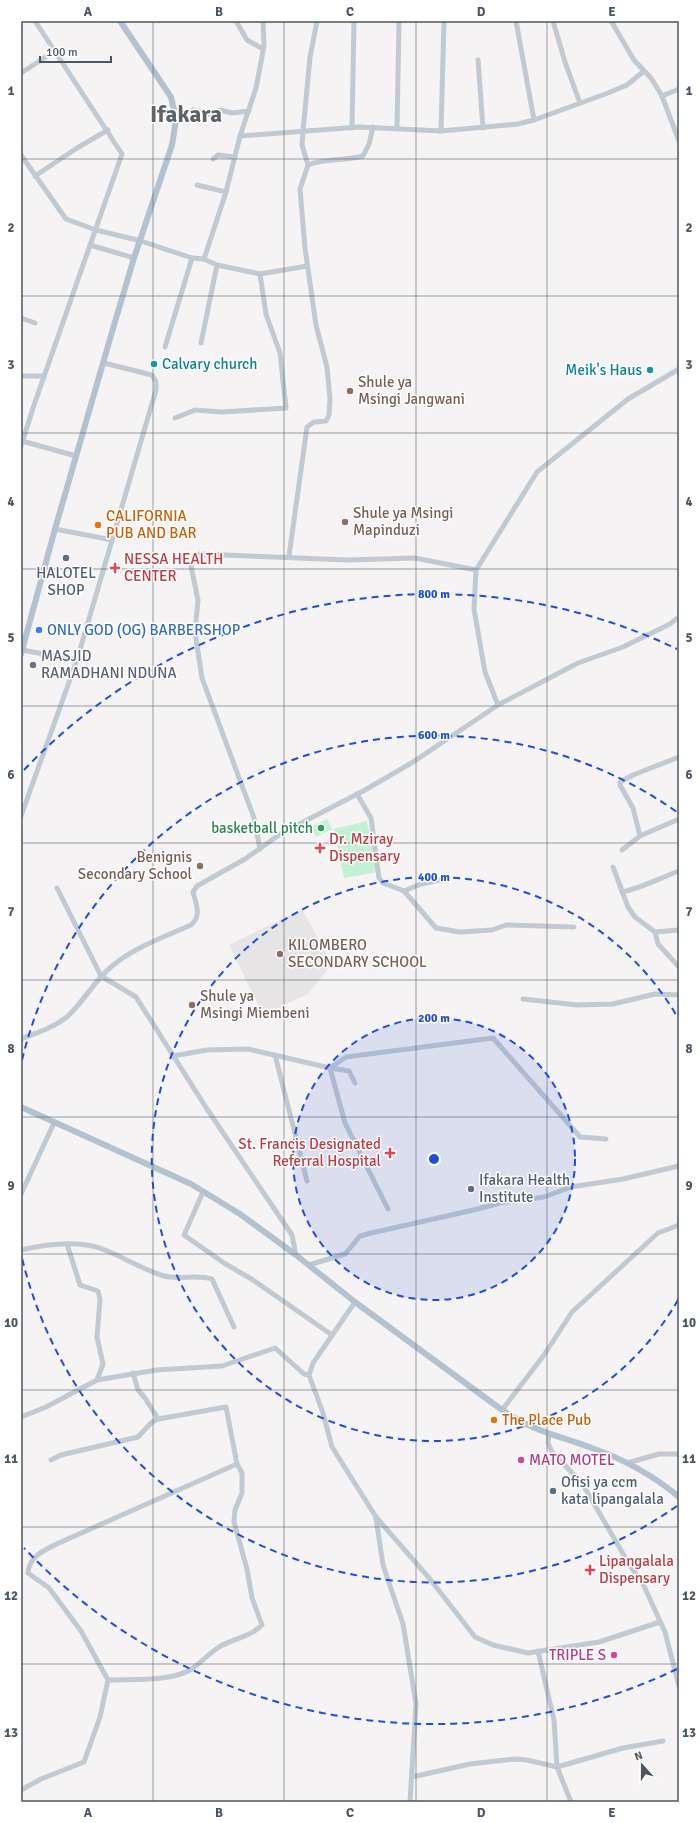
<svg xmlns="http://www.w3.org/2000/svg" width="700" height="1823" font-family="Signika,sans-serif">
  <style>
    .education { fill: #e6e4e5 }
    .green { fill: #c3f1d5 }
    .lines { fill: none; stroke-linecap: round; stroke-linejoin: round }
    .minor { stroke: #c1cad2; stroke-width: 5 }
    .major { stroke: #b3c2d1; stroke-width: 6 }
    .grid { fill: none; stroke: #4a5661; stroke-width: 1; stroke-opacity: 0.55 }
    .ring { fill: none; stroke: #1d4ed8; stroke-width: 2; stroke-dasharray: 7 5 }
    .culture-dot { fill: #0f9aa8; stroke: #fff; stroke-width: 1.5 }
    .education-dot { fill: #8d6e63; stroke: #fff; stroke-width: 1.5 }
    .food-dot { fill: #e8710a; stroke: #fff; stroke-width: 1.5 }
    .service-dot { fill: #5c6f8a; stroke: #fff; stroke-width: 1.5 }
    .health-dot { fill: #e0444e; stroke: #fff; stroke-width: 1.5 }
    .shop-dot { fill: #3f7fe0; stroke: #fff; stroke-width: 1.5 }
    .worship-dot { fill: #6b7280; stroke: #fff; stroke-width: 1.5 }
    .leisure-dot { fill: #2e9e5b; stroke: #fff; stroke-width: 1.5 }
    .hotel-dot { fill: #d1479c; stroke: #fff; stroke-width: 1.5 }
    .labels { text-anchor: middle; dominant-baseline: central; stroke-width: 3; stroke-linejoin: round; paint-order: stroke }
    .culture-label { font-size: 15px; fill: #0d838f; stroke: #fff; text-anchor: start }
    .education-label { font-size: 15px; fill: #785e54; stroke: #fff; text-anchor: start }
    .food-label { font-size: 15px; fill: #c56008; stroke: #fff; text-anchor: start }
    .health-label { font-size: 15px; fill: #be3a42; stroke: #fff; text-anchor: start }
    .service-label { font-size: 15px; fill: #4e5e75; stroke: #fff; text-anchor: start }
    .shop-label { font-size: 15px; fill: #366cbe; stroke: #fff; text-anchor: start }
    .worship-label { font-size: 15px; fill: #5b616d; stroke: #fff; text-anchor: start }
    .leisure-label { font-size: 15px; fill: #27864d; stroke: #fff; text-anchor: end }
    .hotel-label { font-size: 15px; fill: #b23c85; stroke: #fff; text-anchor: start }
    .town-label { font-size: 23px; font-weight: bold; fill: #5f6368; stroke: #fff }
    .centre { fill: #1d4ed8; stroke: #fff; stroke-width: 2 }
    .ring-label { font-size: 12px; text-anchor: middle; font-weight: bold; fill: #1d4ed8; stroke: #fff; stroke-width: 3; stroke-linejoin: round; paint-order: stroke }
    .neatline { fill: none; stroke: #4a5661; stroke-width: 1.5 }
    .grid-label { font-size: 13px; text-anchor: middle; font-weight: bold; fill: #4a5661 }
  </style>
  <rect width="100%" height="100%" fill="#f5f3f3"/>
  <polygon class="education" points="302,909 332,964 308,994 263,1015 229,945"/>
  <g class="green">
    <polygon points="327,819 332,829 316,837 311,827"/>
    <polygon points="367,821 377,872 344,878 334,829"/>
  </g>
  <g class="lines">
    <g class="minor">
      <polyline points="236,21 247,40 263,49"/>
      <polyline points="516,21 534,120"/>
      <polyline points="553,21 565,62 580,103"/>
      <polyline points="611,21 634,60 651,78 662,96 679,141"/>
      <polyline points="478,60 483,128"/>
      <polyline points="21,73 55,51"/>
      <polyline points="662,96 679,89"/>
      <polyline points="193,110 212,115 220,110 232,113 249,111"/>
      <polyline points="352,128 354,21"/>
      <polyline points="397,129 399,21"/>
      <polyline points="441,131 444,21"/>
      <polyline points="240,136 359,127 441,131 518,124 534,120 608,93 627,85 644,71"/>
      <polyline points="21,155 66,219 96,230 141,241 192,258 204,259 217,265 260,274 307,266"/>
      <polyline points="213,159 218,155 235,157"/>
      <path d="M 308,165 C 326,158 345,161 363,156 L 369,144 L 373,127"/>
      <polyline points="35,176 77,148 108,130"/>
      <polyline points="197,185 226,192"/>
      <polyline points="90,245 134,258"/>
      <polyline points="204,259 226,192 240,136 256,88 264,46 263,21"/>
      <polyline points="21,318 35,323"/>
      <polyline points="201,343 217,265"/>
      <polyline points="165,347 192,258"/>
      <polyline points="21,376 44,376"/>
      <polyline points="175,418 195,410 222,412 286,408 280,353 266,314 260,274"/>
      <polyline points="22,441 76,456"/>
      <polyline points="21,446 34,405 122,154 35,21"/>
      <polyline points="55,529 112,540"/>
      <polyline points="289,556 307,427 314,422 326,421 329,415 330,399 327,367 316,325 305,248 300,189 308,165 302,145 303,131 310,57 317,21"/>
      <polyline points="22,650 77,660"/>
      <polyline points="498,705 485,672 474,609 476,570 537,472 628,399 679,369"/>
      <polyline points="357,794 371,818 379,878 383,883 404,891 436,928 460,932 492,930 506,925 574,927"/>
      <polyline points="21,816 77,660 156,390 156,382 152,375 104,363"/>
      <polyline points="640,836 633,808 620,785 620,782 633,775 679,757"/>
      <polyline points="260,849 254,818 202,678 195,632 198,600 191,566 195,555 201,554 348,560 415,558 476,570"/>
      <polyline points="622,850 640,836 679,819"/>
      <polyline points="613,867 628,907 635,917 655,932 679,930"/>
      <polyline points="57,888 101,976 136,997 207,1109 292,1235 296,1255"/>
      <polyline points="404,891 421,884 444,879"/>
      <path d="M 622,892 C 642,888 660,878 679,871"/>
      <polyline points="655,932 658,944 679,967"/>
      <polyline points="523,999 577,1005 613,1004 655,994 679,995"/>
      <path d="M 21,1039 C 36,1033 55,1027 68,1016 C 84,1001 95,980 112,966 C 135,947 164,937 191,925 C 202,916 196,904 193,892 L 197,886 L 245,859 L 282,833 L 365,790 L 413,762 L 498,705 L 578,663 L 623,647 L 670,624 L 679,617"/>
      <polyline points="275,1055 307,1181"/>
      <polyline points="173,1056 207,1050 248,1049 330,1068 349,1071 355,1083"/>
      <polyline points="203,1192 184,1235 224,1263 253,1280 332,1335"/>
      <polyline points="21,1194 54,1123"/>
      <polyline points="388,1209 345,1123 330,1068 346,1057 493,1038 580,1137 606,1139"/>
      <path d="M 21,1250 C 47,1244 80,1240 105,1250 C 125,1258 144,1270 164,1276 C 180,1280 197,1274 212,1279 L 234,1327"/>
      <polyline points="309,1265 345,1254 360,1236 371,1233 478,1209 500,1203 544,1197 571,1187 623,1179 679,1166"/>
      <polyline points="355,1302 313,1363 309,1375 323,1413 332,1447 376,1517 430,1579 475,1637 493,1645 528,1653 599,1642 660,1622"/>
      <polyline points="133,1373 138,1390 145,1398 158,1419"/>
      <polyline points="97,1380 157,1370 222,1366 275,1348 304,1374 309,1375"/>
      <polyline points="502,1410 544,1355 572,1312 658,1233 679,1225"/>
      <polyline points="21,1417 46,1407 97,1380 103,1364 97,1337 100,1299 98,1291 80,1285 67,1244"/>
      <polyline points="549,1434 548,1443 552,1452 582,1483 629,1564 643,1584 665,1632 679,1686"/>
      <path d="M 51,1460 L 61,1455 L 138,1437 L 151,1423 L 158,1419 L 226,1407 L 237,1464 L 242,1473 L 242,1493 L 235,1510 L 234,1522 L 247,1569 L 252,1598 L 262,1625 C 250,1637 233,1639 219,1647 C 208,1654 200,1664 190,1670 C 169,1682 132,1679 108,1680"/>
      <polyline points="627,1463 659,1454 679,1454"/>
      <polyline points="376,1518 383,1565 403,1624 416,1704 410,1802"/>
      <polyline points="538,1651 554,1720 557,1767 571,1802"/>
      <polyline points="412,1777 470,1764 515,1759 527,1760 557,1767 623,1748 663,1741"/>
      <path d="M 21,1790 L 41,1779 L 84,1762 L 100,1717 L 108,1680 L 81,1631 L 49,1588 L 28,1573 C 29,1555 47,1549 61,1542 L 237,1464"/>
    </g>
    <g class="major">
      <polyline points="21,654 55,529 112,332 134,258 172,145 176,120 171,97 120,21"/>
      <path d="M 21,1107 L 191,1184 L 240,1214 L 296,1255 L 355,1302 L 502,1410 C 510,1415 518,1420 526,1424 C 546,1434 568,1439 589,1447 C 621,1458 653,1475 679,1497"/>
    </g>
  </g>
  <path class="grid" d="M 153,21 L 153,1802M 284,21 L 284,1802M 416,21 L 416,1802M 547,21 L 547,1802M 21,159 L 679,159M 21,296 L 679,296M 21,433 L 679,433M 21,569 L 679,569M 21,706 L 679,706M 21,843 L 679,843M 21,980 L 679,980M 21,1117 L 679,1117M 21,1254 L 679,1254M 21,1390 L 679,1390M 21,1527 L 679,1527M 21,1664 L 679,1664"/>
  <circle cx="434" cy="1159" r="141" fill="#1d4ed8" fill-opacity=".12"/>
  <g class="ring">
    <circle cx="434" cy="1159" r="141"/>
    <path d="M678 1300A282 282 0 1 1 678 1018"/>
    <path d="M677 1506A424 424 0 0 1 22 1258M22 1060A424 424 0 0 1 677 812"/>
    <path d="M677 1669A565 565 0 0 1 24 1548M24 770A565 565 0 0 1 677 649"/>
  </g>
  <g class="culture-dot">
    <circle cx="154" cy="364" r="4"/>
    <circle cx="650" cy="370" r="4"/>
  </g>
  <g class="education-dot">
    <circle cx="350" cy="391" r="4"/>
    <circle cx="345" cy="522" r="4"/>
    <circle cx="200" cy="866" r="4"/>
    <circle cx="280" cy="954" r="4"/>
    <circle cx="192" cy="1005" r="4"/>
  </g>
  <g class="food-dot">
    <circle cx="98" cy="525" r="4"/>
    <circle cx="494" cy="1420" r="4"/>
  </g>
  <g class="service-dot">
    <circle cx="66" cy="558" r="4"/>
    <circle cx="471" cy="1189" r="4"/>
    <circle cx="553" cy="1491" r="4"/>
  </g>
  <g class="health-dot">
    <path d="M113 562h4v4h4v4h-4v4h-4v-4h-4v-4h4z"/>
    <path d="M318 842h4v4h4v4h-4v4h-4v-4h-4v-4h4z"/>
    <path d="M388 1147h4v4h4v4h-4v4h-4v-4h-4v-4h4z"/>
    <path d="M588 1564h4v4h4v4h-4v4h-4v-4h-4v-4h4z"/>
  </g>
  <circle class="shop-dot" cx="39" cy="630" r="4"/>
  <circle class="worship-dot" cx="33" cy="665" r="4"/>
  <circle class="leisure-dot" cx="321" cy="828" r="4"/>
  <g class="hotel-dot">
    <circle cx="521" cy="1460" r="4"/>
    <circle cx="614" cy="1655" r="4"/>
  </g>
  <g class="labels">
    <g class="culture-label">
      <text x="162" y="364">Calvary church</text>
      <text x="642" y="370" text-anchor="end">Meik's Haus</text>
    </g>
    <g class="education-label">
      <text x="358" y="382">Shule ya<tspan x="358" dy="17">Msingi Jangwani</tspan></text>
      <text x="353" y="513">Shule ya Msingi<tspan x="353" dy="17">Mapinduzi</tspan></text>
      <text x="192" y="857" text-anchor="end">Benignis<tspan x="192" dy="17">Secondary School</tspan></text>
      <text x="288" y="945">KILOMBERO<tspan x="288" dy="17">SECONDARY SCHOOL</tspan></text>
      <text x="200" y="996">Shule ya<tspan x="200" dy="17">Msingi Miembeni</tspan></text>
    </g>
    <g class="food-label">
      <text x="106" y="516">CALIFORNIA<tspan x="106" dy="17">PUB AND BAR</tspan></text>
      <text x="502" y="1420">The Place Pub</text>
    </g>
    <g class="health-label">
      <text x="124" y="559">NESSA HEALTH<tspan x="124" dy="17">CENTER</tspan></text>
      <text x="329" y="839">Dr. Mziray<tspan x="329" dy="17">Dispensary</tspan></text>
      <text x="381" y="1144" text-anchor="end">St. Francis Designated<tspan x="381" dy="17">Referral Hospital</tspan></text>
      <text x="599" y="1561">Lipangalala<tspan x="599" dy="17">Dispensary</tspan></text>
    </g>
    <g class="service-label">
      <text x="66" y="573" text-anchor="middle">HALOTEL<tspan x="66" dy="17">SHOP</tspan></text>
      <text x="479" y="1180">Ifakara Health<tspan x="479" dy="17">Institute</tspan></text>
      <text x="561" y="1482">Ofisi ya ccm<tspan x="561" dy="17">kata lipangalala</tspan></text>
    </g>
    <g class="shop-label">
      <text x="47" y="630">ONLY GOD (OG) BARBERSHOP</text>
    </g>
    <g class="worship-label">
      <text x="41" y="656">MASJID<tspan x="41" dy="17">RAMADHANI NDUNA</tspan></text>
    </g>
    <g class="leisure-label">
      <text x="313" y="828">basketball pitch</text>
    </g>
    <g class="hotel-label">
      <text x="529" y="1460">MATO MOTEL</text>
      <text x="606" y="1655" text-anchor="end">TRIPLE S</text>
    </g>
    <g class="town-label">
      <text x="186" y="114">Ifakara</text>
    </g>
  </g>
  <circle cx="434" cy="1159" r="6" class="centre"/>
  <g class="ring-label">
    <text x="434" y="598">800 m</text>
    <text x="434" y="739">600 m</text>
    <text x="434" y="881">400 m</text>
    <text x="434" y="1022">200 m</text>
  </g>
  <rect width="700" height="1823" fill="none" stroke="#ffffff" stroke-width="44"/>
  <g transform="translate(642 1765) rotate(339)" stroke="#ffffff" stroke-width="3" paint-order="stroke">
  <path d="M0-3L7 15L0 10L-7 15Z" fill="#4a5661"/>
  <text y="-6" font-size="11" font-weight="bold" text-anchor="middle" fill="#4a5661">N</text>
  </g>
  <path d="M40 56v6h71v-6" fill="none" stroke="#4a5661" stroke-width="2"/>
  <text x="46" y="56" font-size="12" fill="#4a5661" stroke="#ffffff" stroke-width="3" paint-order="stroke">100 m</text>
  <rect x="22" y="22" width="656" height="1779" class="neatline"/>
  <g class="grid-label">
    <text x="88" y="16">A</text>
    <text x="219" y="16">B</text>
    <text x="350" y="16">C</text>
    <text x="481" y="16">D</text>
    <text x="612" y="16">E</text>
    <text x="11" y="95">1</text>
    <text x="689" y="95">1</text>
    <text x="11" y="232">2</text>
    <text x="689" y="232">2</text>
    <text x="11" y="369">3</text>
    <text x="689" y="369">3</text>
    <text x="11" y="506">4</text>
    <text x="689" y="506">4</text>
    <text x="11" y="642">5</text>
    <text x="689" y="642">5</text>
    <text x="11" y="779">6</text>
    <text x="689" y="779">6</text>
    <text x="11" y="916">7</text>
    <text x="689" y="916">7</text>
    <text x="11" y="1053">8</text>
    <text x="689" y="1053">8</text>
    <text x="11" y="1190">9</text>
    <text x="689" y="1190">9</text>
    <text x="11" y="1327">10</text>
    <text x="689" y="1327">10</text>
    <text x="11" y="1463">11</text>
    <text x="689" y="1463">11</text>
    <text x="11" y="1600">12</text>
    <text x="689" y="1600">12</text>
    <text x="11" y="1737">13</text>
    <text x="689" y="1737">13</text>
    <text x="88" y="1817">A</text>
    <text x="219" y="1817">B</text>
    <text x="350" y="1817">C</text>
    <text x="481" y="1817">D</text>
    <text x="612" y="1817">E</text>
  </g>
</svg>
